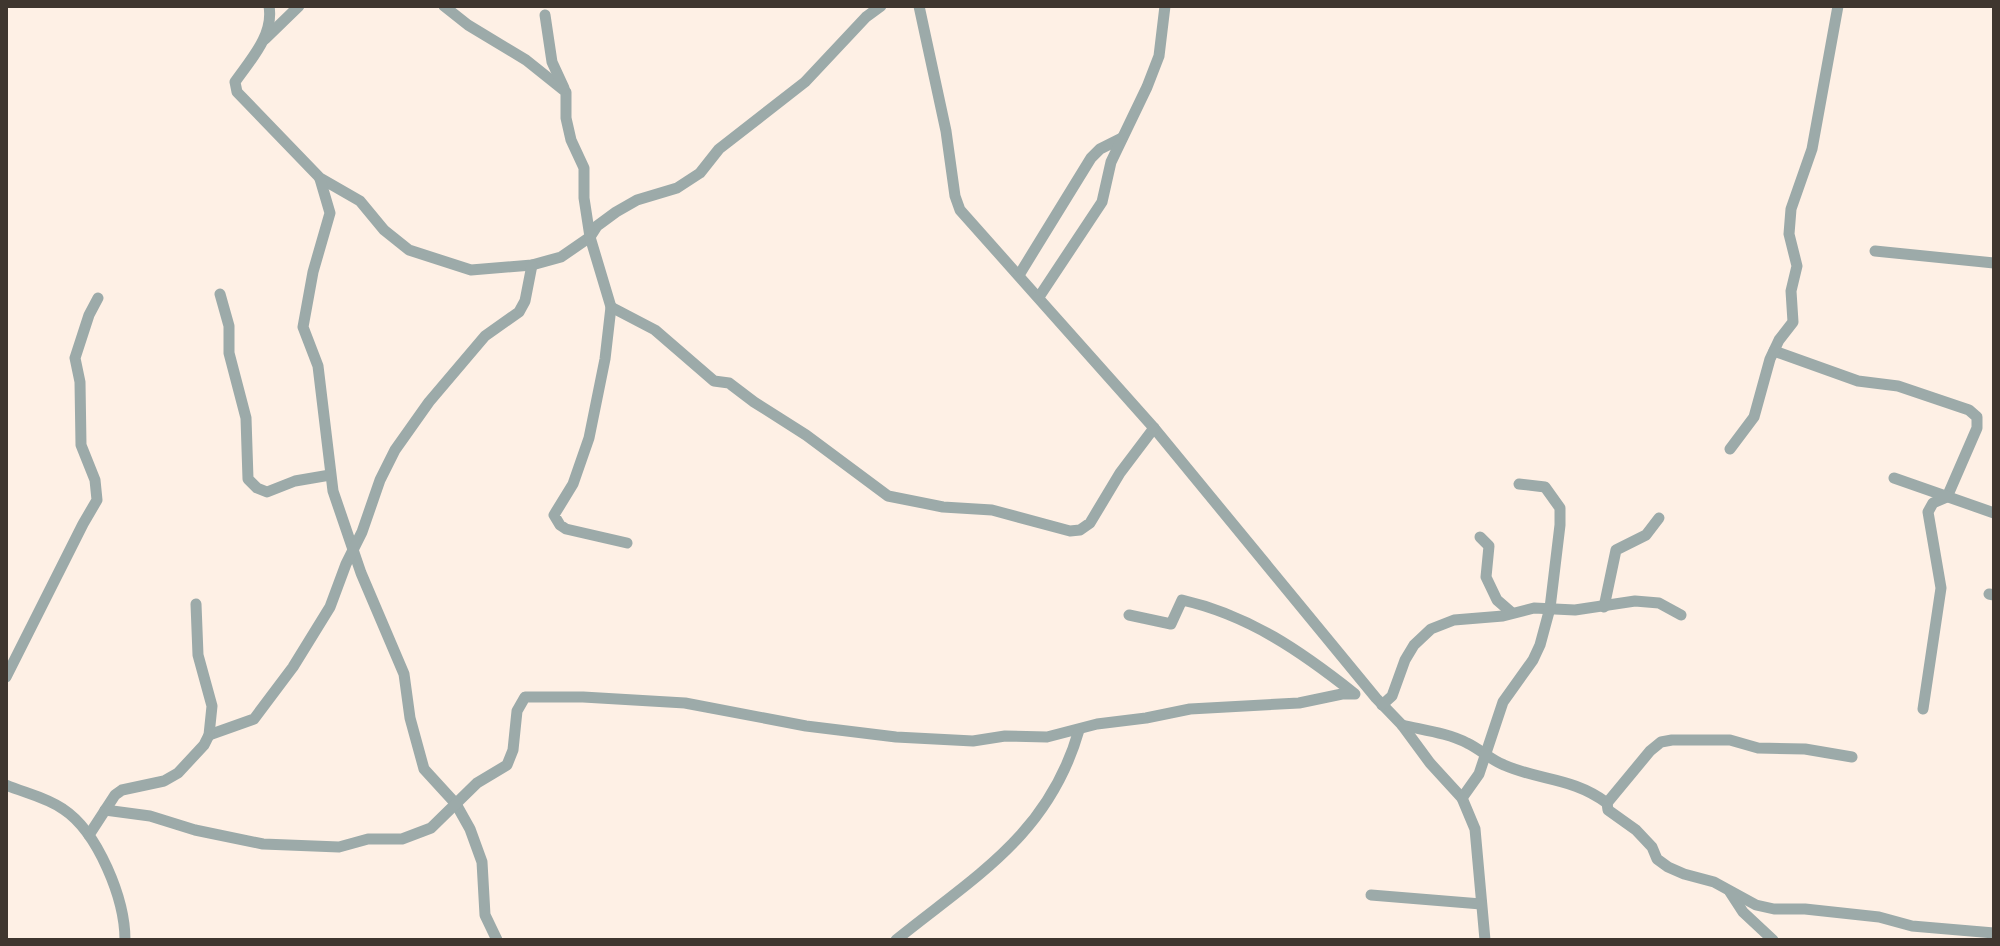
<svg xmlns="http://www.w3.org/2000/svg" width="2000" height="946" font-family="Bitter,serif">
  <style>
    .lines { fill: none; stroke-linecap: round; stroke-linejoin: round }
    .street { stroke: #9caaa9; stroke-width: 11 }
  </style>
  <rect width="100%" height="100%" fill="#fef0e5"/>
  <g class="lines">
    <g class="street">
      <path d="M 269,6 C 274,35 251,59 235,82 L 237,92 L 320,178 L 360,201 L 384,230 L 409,250 L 471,270 L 532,265 L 561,257 L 590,237 L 597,226 L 616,212 L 637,200 L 677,188 L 700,173 L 719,149 L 805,82 L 866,17 L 881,6"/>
      <polyline points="444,6 468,25 526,60 566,92 566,118 571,140 584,168 584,198 590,237 611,307 605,359 589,438 573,484 554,515 560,525 566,529 627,543"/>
      <polyline points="919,6 946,131 955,196 960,210 1154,428 1376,698 1402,725 1430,763 1462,798 1475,829 1485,940"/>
      <polyline points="545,15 552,62 564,88"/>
      <polyline points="265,39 299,6"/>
      <polyline points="320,179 330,213 313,272 303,327 318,366 333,491 361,573 404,674 410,718 424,769 456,804 470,829 482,862 485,915 497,940"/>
      <polyline points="1875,251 1994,263"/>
      <polyline points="1019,275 1091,158 1100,149 1122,138"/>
      <polyline points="220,294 229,326 229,353 246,418 248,479 257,488 267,492 295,481 330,475"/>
      <polyline points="1039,297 1102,202 1111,162 1147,87 1159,56 1165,6"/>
      <polyline points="611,307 655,330 714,381 729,383 754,402 806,435 888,496 943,507 992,510 1070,531 1080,530 1090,523 1120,473 1154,428"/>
      <polyline points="1774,351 1858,381 1898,386 1969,410 1977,417 1977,428 1947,497 1933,503 1928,512 1941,588 1923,709"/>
      <polyline points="1730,449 1754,417 1770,359 1779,340 1793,322 1791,291 1797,266 1789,234 1791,209 1812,149 1838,6"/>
      <polyline points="1894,478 1994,513"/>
      <polyline points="1480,537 1489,546 1486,577 1497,600 1512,613"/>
      <polyline points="1989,594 1994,595"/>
      <polyline points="1604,607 1616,550 1646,535 1659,518"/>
      <polyline points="6,677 83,524 97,500 95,480 81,445 80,382 75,358 89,315 98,298"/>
      <polyline points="1382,705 1392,696 1405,660 1414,645 1431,629 1454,620 1503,616 1534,608 1575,610 1635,601 1659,603 1681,615"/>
      <path d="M 1402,725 C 1423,730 1448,733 1467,743 C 1480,749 1491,760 1504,765 C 1540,781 1572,777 1607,803 L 1608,810 L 1636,830 L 1652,847 L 1657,859 L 1668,867 L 1684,874 L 1714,882 L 1756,905 L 1774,909 L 1805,909 L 1879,917 L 1912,926 L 1994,933"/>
      <polyline points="209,735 254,719 293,667 330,607 346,564 362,532 380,480 395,450 429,402 485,336 519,312 525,301 532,265"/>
      <path d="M 6,785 C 25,793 46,797 63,809 C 98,832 125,899 125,940"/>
      <polyline points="1462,798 1479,774 1503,702 1533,660 1540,645 1550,608 1560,525 1560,508 1545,487 1519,484"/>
      <polyline points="1607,803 1650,751 1661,742 1672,740 1730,740 1758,748 1805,749 1852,757"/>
      <path d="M 105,810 L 150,816 L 195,830 L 263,844 L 339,847 L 368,839 L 402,839 L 431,828 L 477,783 L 507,765 L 513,750 L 517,711 L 525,697 L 583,697 L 685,703 L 806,726 L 896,737 L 973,741 L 1005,736 L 1047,737 L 1097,724 L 1146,718 L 1190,709 L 1299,703 L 1342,694 L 1355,694 C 1302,652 1249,615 1182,600 L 1171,624 L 1129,615"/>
      <polyline points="89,835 115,795 122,790 164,781 178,773 204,745 209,735 212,706 198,655 196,604"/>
      <polyline points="1730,892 1743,912 1773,940"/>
      <polyline points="1371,895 1481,904"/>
      <path d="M 896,940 C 975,876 1049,835 1079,730"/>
    </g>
  </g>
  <rect width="2000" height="946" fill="none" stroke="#3f362f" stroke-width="16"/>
</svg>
